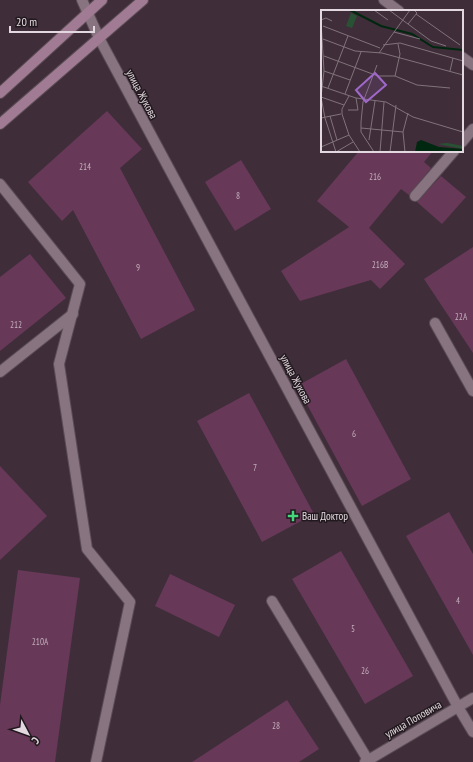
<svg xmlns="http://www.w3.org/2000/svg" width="473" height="762" font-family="'PT Sans Narrow',sans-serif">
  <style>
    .building { fill: #673858 }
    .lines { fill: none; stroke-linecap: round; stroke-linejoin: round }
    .service-casing { stroke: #5b4c55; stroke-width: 12 }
    .minor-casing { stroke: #5b4c55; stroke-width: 12 }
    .secondary-casing { stroke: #5b4c55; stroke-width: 12 }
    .service { stroke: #887480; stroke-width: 10 }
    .minor { stroke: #887480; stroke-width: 10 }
    .secondary { stroke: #a07b93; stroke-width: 10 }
    .poi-dot { fill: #44d77b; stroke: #21191e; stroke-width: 1.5 }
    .labels { text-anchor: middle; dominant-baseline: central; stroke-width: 3; stroke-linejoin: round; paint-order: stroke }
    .number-label { font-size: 9px; fill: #c4b0bd }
    .street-label { font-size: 11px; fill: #e3d8df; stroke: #21191e }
    .poi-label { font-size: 11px; fill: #e3d8df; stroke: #21191e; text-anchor: start }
    .inset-river { fill: none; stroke: #00270f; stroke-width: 2 }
    .inset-road { fill: none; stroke: #81727b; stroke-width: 1 }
    .view { fill: #9f68ca; fill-opacity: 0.15; stroke: #9f68ca; stroke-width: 2 }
    .inset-edge { fill: none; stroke: #e3d8df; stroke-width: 2 }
  </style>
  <rect width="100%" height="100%" fill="#3f2e39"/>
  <g class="building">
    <polygon points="107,111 142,149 120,168 195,310 141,339 73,210 62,221 28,182"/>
    <polygon points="359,151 433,151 424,162 431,168 409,195 401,189 369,228 405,264 380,289 371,280 300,301 281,271 349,227 317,201"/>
    <polygon points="241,160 271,209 235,231 205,182"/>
    <polygon points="441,176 466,197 442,224 417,202"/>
    <polygon points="473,247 473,353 424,279"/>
    <polygon points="30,254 66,298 0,351 0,277"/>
    <polygon points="346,359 411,479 362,506 297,386"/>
    <polygon points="249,393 314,514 262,542 197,421"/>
    <polygon points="0,466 47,516 0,560"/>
    <polygon points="449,512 473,554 473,655 406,536"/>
    <polygon points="341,551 413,676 365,704 292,579"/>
    <polygon points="18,570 80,578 55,762 0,762 0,705"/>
    <polygon points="170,574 235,605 219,637 155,606"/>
    <polygon points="287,700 319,749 299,762 192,762"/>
  </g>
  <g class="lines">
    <defs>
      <g id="service">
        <polyline points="384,0 399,11"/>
        <polyline points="462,57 473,65"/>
        <polyline points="462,142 473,129"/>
        <polyline points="0,184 80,284 59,364 87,549 130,602 96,762"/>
        <polyline points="415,196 454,151"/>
        <polyline points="435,323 473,391"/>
        <polyline points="0,372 73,314"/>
        <polyline points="272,601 368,760"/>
      </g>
      <g id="minor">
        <polyline points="82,0 99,38 458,707 473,732"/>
        <polyline points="365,762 473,698"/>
      </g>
      <g id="secondary">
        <polyline points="0,93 102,0"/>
        <polyline points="0,124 143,0"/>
      </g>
    </defs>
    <use href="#service" class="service-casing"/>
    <use href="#minor" class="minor-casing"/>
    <use href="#secondary" class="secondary-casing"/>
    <use href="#service" class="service"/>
    <use href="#minor" class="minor"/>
    <use href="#secondary" class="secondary"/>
  </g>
  <path class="poi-dot" d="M291 510h4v4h4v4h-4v4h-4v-4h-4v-4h4z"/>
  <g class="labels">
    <g class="number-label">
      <text x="85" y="166">214</text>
      <text x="375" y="176">216</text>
      <text x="238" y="195">8</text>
      <text x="380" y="264">216В</text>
      <text x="138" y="267">9</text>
      <text x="461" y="316">22А</text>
      <text x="16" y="324">212</text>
      <text x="354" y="433">6</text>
      <text x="255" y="467">7</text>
      <text x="458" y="600">4</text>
      <text x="353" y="628">5</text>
      <text x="40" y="641">210А</text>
      <text x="365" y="670">26</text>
      <text x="276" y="725">28</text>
    </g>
    <g class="street-label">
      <text transform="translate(142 94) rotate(62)">улица Жукова</text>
      <text transform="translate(296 379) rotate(62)">улица Жукова</text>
      <text transform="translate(413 719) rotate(-30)">улица Поповича</text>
    </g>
    <g class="poi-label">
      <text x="302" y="516">Ваш Доктор</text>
    </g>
  </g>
  <g transform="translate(321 10)">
    <rect width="142" height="142" fill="#3f2e39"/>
    <path d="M 30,3 L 36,6 L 31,18 L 25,16 ZM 126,133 L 142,136 L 142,139 L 117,134 Z" fill="#295235"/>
    <path d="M 100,130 L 118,137 L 142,139 L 142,142 L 94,142 L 96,132 Z" fill="#00270f"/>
    <path class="inset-river" d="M 29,0 L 60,16 L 91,24 L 112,37 L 142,40"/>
    <path class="inset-road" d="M 53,0 L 67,10M 68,0 L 110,31 L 125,36M 95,4 L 139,35M 0,10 L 5,8 L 11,11M 0,11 L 3,61 L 0,87 L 4,108 L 15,142M 87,14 L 96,3 L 93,0M 2,16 L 59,38M 73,22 L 99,29M 2,29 L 34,41 L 61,43 L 142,65M 62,35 L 79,33 L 142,51M 58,43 L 89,0M 3,46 L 57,66 L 74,66 L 96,75 L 129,78M 3,61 L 29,70M 129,61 L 132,48M 74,66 L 79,44 L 77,34M 0,76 L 35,88 L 65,92 L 92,107 L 142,122M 7,78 L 27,26M 24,84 L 40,42M 28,86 L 21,99 L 21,104 L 28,125 L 39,142M 0,87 L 23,95M 27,100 L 37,100 L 35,88M 9,106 L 16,130M 0,108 L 20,104M 40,118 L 82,122M 48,130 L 54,91M 0,137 L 28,125M 15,142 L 32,132M 53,142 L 40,122 L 40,112 L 42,92 L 56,55M 59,142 L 63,92M 69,142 L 75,95M 84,142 L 82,122 L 87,103"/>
    <path class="view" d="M 54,63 L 65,75 L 45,92 L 35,80 Z"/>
    <rect width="142" height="142" class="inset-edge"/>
  </g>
  <g transform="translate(28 734) rotate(131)" stroke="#21191e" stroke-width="3" paint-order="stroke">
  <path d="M0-3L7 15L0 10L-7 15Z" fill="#e3d8df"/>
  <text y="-6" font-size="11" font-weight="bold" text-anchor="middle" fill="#e3d8df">С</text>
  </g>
  <path d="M10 26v6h84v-6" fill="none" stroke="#e3d8df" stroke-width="2"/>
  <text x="16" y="26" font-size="12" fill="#e3d8df" stroke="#21191e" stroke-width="3" paint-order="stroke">20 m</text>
</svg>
